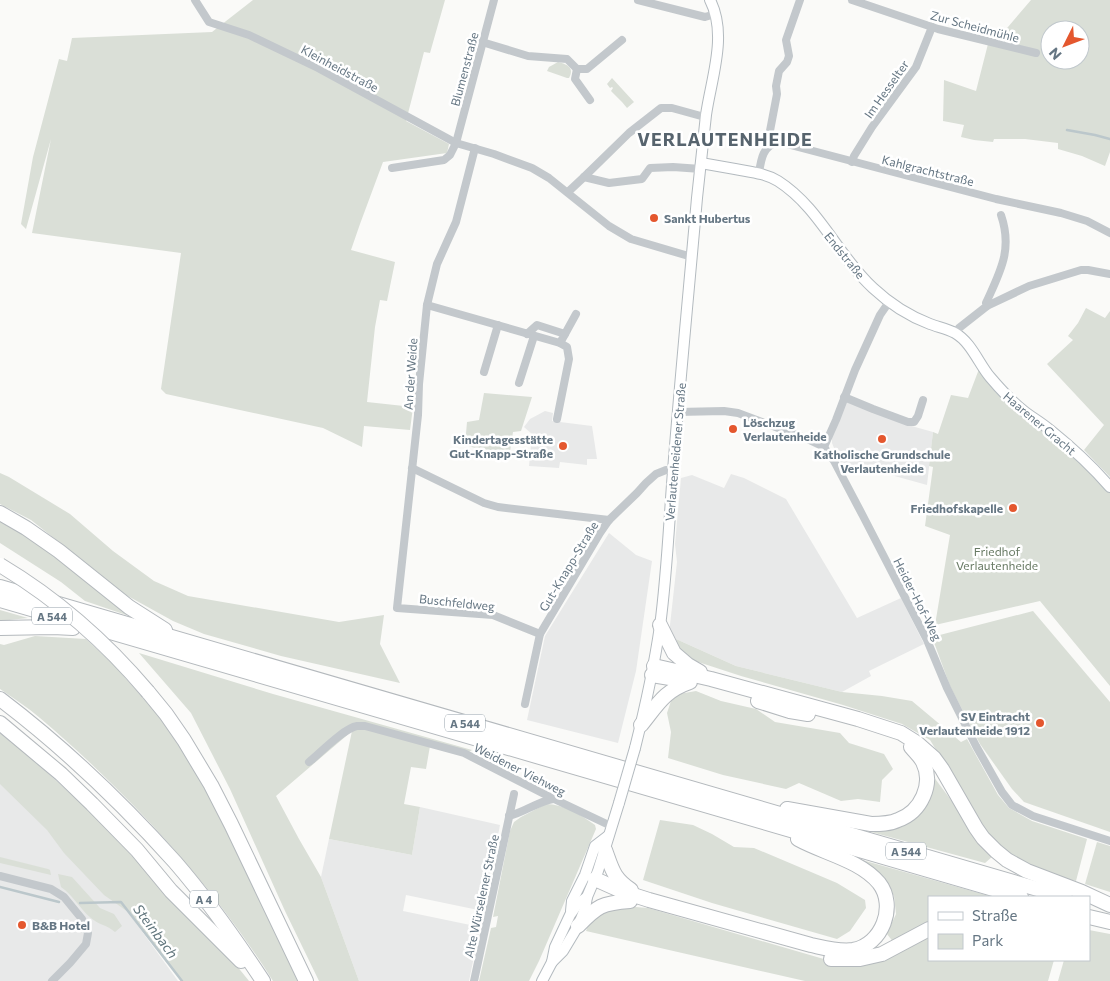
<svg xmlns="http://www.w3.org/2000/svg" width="1110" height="981" font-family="Commissioner,sans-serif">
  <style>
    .built { fill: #e8e9e9 }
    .green { fill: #dadfd7; fill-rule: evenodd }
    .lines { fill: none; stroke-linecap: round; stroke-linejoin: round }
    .stream { stroke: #bbc7cb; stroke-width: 2.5 }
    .secondary-casing { stroke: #b3babf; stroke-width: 12 }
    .highway-casing { stroke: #b4b9bd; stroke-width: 16 }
    .street { stroke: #c3c8cc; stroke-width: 8 }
    .secondary { stroke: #fff; stroke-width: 10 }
    .highway { stroke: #fff; stroke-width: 14 }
    .secondary-bridge-casing { stroke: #b3babf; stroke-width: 12; stroke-linecap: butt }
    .highway-bridge-casing { stroke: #b4b9bd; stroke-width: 16; stroke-linecap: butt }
    .secondary-bridge { stroke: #fff; stroke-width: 10 }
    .highway-bridge { stroke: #fff; stroke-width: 14 }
    .poi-dot { fill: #e4572e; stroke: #fff; stroke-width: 2 }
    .labels { text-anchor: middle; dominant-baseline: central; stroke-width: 5; stroke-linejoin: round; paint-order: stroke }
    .shield { fill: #fff; stroke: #939fa8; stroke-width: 1 }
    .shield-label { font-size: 11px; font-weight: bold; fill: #657683 }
    .street-label { font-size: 12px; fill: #657683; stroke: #fff }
    .poi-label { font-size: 12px; font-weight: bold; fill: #657683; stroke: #fff; text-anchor: start }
    .park-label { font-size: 12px; fill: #687a64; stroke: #fff }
    .water-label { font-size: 14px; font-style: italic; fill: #60757c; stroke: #fff }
    .district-label { font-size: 18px; font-weight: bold; letter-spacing: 1px; fill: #57646e; stroke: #fff }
  </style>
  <rect width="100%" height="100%" fill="#fafaf8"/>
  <g class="built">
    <polygon points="847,400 908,425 933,432 927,485 873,470 858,469 846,474 838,458 832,443 832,434"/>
    <polygon points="545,411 553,413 552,421 592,426 597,459 587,459 587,465 560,462 559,468 529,466 532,434 524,427 530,419"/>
    <polygon points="731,474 744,478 786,499 857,618 901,598 924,644 869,671 871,676 842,692 736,666 676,639 669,634 677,562 675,544 681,478 692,475 724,488"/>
    <polygon points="609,533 636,555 652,561 636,671 618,743 527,720 545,636"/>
    <polygon points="0,781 95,867 178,981 0,981"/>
    <polygon points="420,807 500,825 483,911 406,895 403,911 480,927 469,981 359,981 321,877 329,839 412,855"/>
  </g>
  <g class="green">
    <polygon points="253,0 445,0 430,53 424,52 406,121 449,144 447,153 383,162 360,224 351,250 395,262 387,301 380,300 375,327 367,402 413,407 410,430 364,426 362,447 323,428 166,394 161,389 181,253 32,233 51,139 26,229 21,224 33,157 59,59 67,61 72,38 212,32"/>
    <path d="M 1031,0 L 1110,0 L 1110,152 L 1105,166 L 1082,156 L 1058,149 L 1058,143 L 1025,139 L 994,139 L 993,142 L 974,140 L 961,137 L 964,125 L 943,121 L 944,80 L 976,91 L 988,44 L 996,41 ZM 1050,30 L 1080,30 L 1080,60 L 1050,60 Z"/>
    <path d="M 558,62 C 566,64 575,67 569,78 L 567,78 L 547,71 L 549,67 Z"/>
    <polygon points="612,78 634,102 627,108 622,102 611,91 613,88 612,87 610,88 607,84"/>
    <polygon points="1086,308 1105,318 1110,311 1110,477 1084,450 1104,425 1047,364 1073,340 1068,336 1078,323"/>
    <polygon points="979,369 1094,476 1110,493 1110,686 1040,601 935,625 950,535 925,526 933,467 929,466 933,432 938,434 951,395 968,398"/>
    <polygon points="484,393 532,397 521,431 513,432 509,458 465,445 467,422 479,420"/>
    <polygon points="0,473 9,477 70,514 113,551 154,581 188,596 339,622 384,615 380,644 400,683 281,656 204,634 173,621 126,595 31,520 0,504"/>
    <polygon points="0,518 18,527 135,618 85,601 61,582 0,543"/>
    <polygon points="0,610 28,618 0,621"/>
    <polygon points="1033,611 1110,702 1110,832 1024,802 1012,789 980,744 950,686 932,637"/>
    <path d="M 35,636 L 86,639 L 114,665 L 164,722 L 180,746 L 212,798 L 299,981 L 273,981 C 228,910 175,846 115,787 C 91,763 66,740 40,718 C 27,707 13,698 0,689 L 0,644 L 4,645 Z"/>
    <polygon points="676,639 736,666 842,692 882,696 912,701 961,742 967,739 998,795 1009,808 1032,821 1087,839 1076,881 1037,872 1005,854 982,829 957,784 930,740 902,724 843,705 741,676 692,660 678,648"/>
    <polygon points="139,653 273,694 472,750 464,755 430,746 426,769 411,767 404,804 420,807 412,855 329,839 352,731 276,796 299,839 321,877 359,981 319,981 285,911 230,789 191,713"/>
    <polygon points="696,691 721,701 756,709 775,722 840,733 849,743 884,754 893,769 882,780 880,802 858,799 841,801 799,783 786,789 723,775 668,758 671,732 667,713 673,695"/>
    <polygon points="0,733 38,764 86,808 137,861 165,893 224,950 249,981 182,981 131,914 104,895 64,853 47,830 0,784"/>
    <polygon points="933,776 993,856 985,863 864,830 909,819"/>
    <path d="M 546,804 C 564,804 581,815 595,825 L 596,829 L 539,961 L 529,981 L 479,981 L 491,928 L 496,927 L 498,916 L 493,917 L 510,831 L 514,822 L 521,817 Z"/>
    <polygon points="660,820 693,825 712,834 734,847 754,848 837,883 865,900 866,908 850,931 837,939 712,903 643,880"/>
    <polygon points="1097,842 1110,846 1110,892 1085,884"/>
    <polygon points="848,856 993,897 929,897 929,924 894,943 887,934 896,914 894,896 885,880"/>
    <polygon points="0,857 48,869 50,870 51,875 0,863"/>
    <path d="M 58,874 L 72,877 L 100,908 L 114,914 L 122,926 L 115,932 C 107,925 99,925 91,918 C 80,909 73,895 61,887 Z"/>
    <polygon points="611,905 648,908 834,962 871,964 929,935 929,960 1054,960 1048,981 805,981 586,931 591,918"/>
    <polygon points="1089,930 1110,934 1110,981 1058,981 1064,960 1089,960"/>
  </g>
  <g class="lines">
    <g class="stream">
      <polyline points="1067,130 1095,135 1110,139"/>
      <polyline points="0,887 59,902"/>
      <polyline points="80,903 121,902 182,981"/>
    </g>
    <defs>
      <g id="secondary">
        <path d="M 701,163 C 712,165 724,167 735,169 C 750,172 765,173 778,181 C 819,207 838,256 873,288 C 890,304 909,316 930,324 C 938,327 948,329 955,333 C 971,342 979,364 990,377 C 1001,390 1012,402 1025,412 C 1033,418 1042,423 1050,430 C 1071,447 1092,466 1110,487"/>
        <path d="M 635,748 C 645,708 654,667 660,626 C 667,574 669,522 673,471 C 680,380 689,289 697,198 C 700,171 703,143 706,115 C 711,79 728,35 710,0"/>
        <polyline points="571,911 572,901 585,875 595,846 608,836"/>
        <polyline points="552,962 563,951 578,926 585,909 587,897 598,871 619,803"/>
        <polyline points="542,981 552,962 555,947 570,915 577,905 587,897"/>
      </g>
      <g id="highway">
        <polyline points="0,513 26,528 59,551 129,607 165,630"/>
        <polyline points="0,587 1065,897"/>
        <polyline points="0,600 1021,897"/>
        <polyline points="660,625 674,653 688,665 700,672"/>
        <polyline points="0,628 53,627 73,628"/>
        <polyline points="654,666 711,679 858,719 901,733 917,743 934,758 942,769 976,828 983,838 996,851 1007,860 1027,871 1082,892 1110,905"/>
        <polyline points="652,675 682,680"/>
        <polyline points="148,692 166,714 184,740 211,785 231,824 306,981"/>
        <path d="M 0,699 C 62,746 123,804 175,862 C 207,899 236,940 263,981"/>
        <polyline points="758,701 790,711 808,714"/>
        <polyline points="0,723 61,774 92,804 137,850 171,891 241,961"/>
        <path d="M 641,725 C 658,704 664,691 690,682"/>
        <path d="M 787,809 L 871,824 C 880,824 890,824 898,820 C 921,812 934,784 923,762 C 920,756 915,752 911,747"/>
        <path d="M 605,850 C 612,869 613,878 631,890"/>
        <path d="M 595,879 L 624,892 L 649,900 L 811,945 C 825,948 839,952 853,950 C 882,945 897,906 879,883 C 860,860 823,853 798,839"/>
        <polyline points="1089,917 1110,922"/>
        <path d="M 578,926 C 597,906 602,903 630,901"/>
        <polyline points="831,959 860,959 882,954 929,929"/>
      </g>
    </defs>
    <use href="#secondary" class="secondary-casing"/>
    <use href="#highway" class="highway-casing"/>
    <g class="street">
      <polyline points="195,0 209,22 249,35 318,68 456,143 494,154 532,168 549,178 609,226 631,239 692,257"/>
      <polyline points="638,0 705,17 715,14"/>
      <polyline points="852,0 938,29 1036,53"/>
      <polyline points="482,42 528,56 567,59 577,69 587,69 622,40"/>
      <polyline points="577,69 575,79 590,100"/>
      <polyline points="772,143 769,136 777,94 776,86 779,71 787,62 789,56 786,40 800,0"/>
      <polyline points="475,148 456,222 437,264 427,305 419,384 418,415 397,608 493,615 540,634"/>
      <polyline points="852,162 854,156 872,127 916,67 932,27"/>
      <polyline points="392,168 444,160 450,155 456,143 494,0"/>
      <path d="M 759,173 C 761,159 763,145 779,142 L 996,199 L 1061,213 L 1087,221 L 1110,233"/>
      <polyline points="584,177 609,183 642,179 650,168 673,167 701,169"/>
      <polyline points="568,192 584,177 629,133 661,108 672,108 701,116 706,117"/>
      <polyline points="427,305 560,343 567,347 569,359 557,419"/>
      <polyline points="987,306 1029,286 1081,270 1088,270 1110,274"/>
      <path d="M 955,333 L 959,328 L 987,306 L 986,303 C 1000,272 1013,250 1001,215"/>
      <polyline points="527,334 537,325 565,334 560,343"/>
      <polyline points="565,334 576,314"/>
      <polyline points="484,372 498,325"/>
      <polyline points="519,383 534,336"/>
      <polyline points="844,397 873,409 908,422 914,422 918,416 923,400"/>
      <polyline points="678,412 724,411 738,413 805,438 824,447 834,461 863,516 927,640 947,688 976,746 1002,792 1012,805 1033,816 1110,841"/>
      <polyline points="824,447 836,420 855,370 880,315 889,302"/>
      <polyline points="412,468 484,503 498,507 609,520"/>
      <polyline points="525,704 540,634 600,533 609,520 637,493 646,483 656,474 666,470 673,470"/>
      <path d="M 309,762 C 320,753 344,728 357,726 C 358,726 363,726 365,726 L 464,753 L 554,799 L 611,826"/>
      <path d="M 509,816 C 525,812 537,802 553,799"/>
      <polyline points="0,876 51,889 64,897 82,919 88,933 86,944 70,963 52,981"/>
      <polyline points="474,981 514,794"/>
    </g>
    <use href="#secondary" class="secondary"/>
    <use href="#highway" class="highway"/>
    <defs>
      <polyline id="secondary-bridge" points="619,803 635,748"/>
      <path id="highway-bridge" d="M 0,565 C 57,599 105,641 148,692"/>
    </defs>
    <use href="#secondary-bridge" class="secondary-bridge-casing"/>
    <use href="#highway-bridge" class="highway-bridge-casing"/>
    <use href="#secondary-bridge" class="secondary-bridge"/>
    <use href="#highway-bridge" class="highway-bridge"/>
  </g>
  <g class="poi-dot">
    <circle cx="654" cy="218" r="5"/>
    <circle cx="733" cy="429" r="5"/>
    <circle cx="882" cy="439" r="5"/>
    <circle cx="563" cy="446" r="5"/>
    <circle cx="1013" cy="508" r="5"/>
    <circle cx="1040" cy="723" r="5"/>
    <circle cx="22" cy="925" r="5"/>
  </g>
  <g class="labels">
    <g class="shield">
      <rect x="32" y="607.5" width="40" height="17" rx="4"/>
      <rect x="445" y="714.5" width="40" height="17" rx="4"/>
      <rect x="886" y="842.5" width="40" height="17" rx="4"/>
      <rect x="190" y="890.5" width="28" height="17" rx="4"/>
    </g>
    <g class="shield-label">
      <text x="52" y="616">A 544</text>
      <text x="465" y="723">A 544</text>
      <text x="906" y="851">A 544</text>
      <text x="204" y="899">A 4</text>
    </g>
    <g class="street-label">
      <text transform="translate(975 26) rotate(15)">Zur Scheidmühle</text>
      <text transform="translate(340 68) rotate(28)">Kleinheidstraße</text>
      <text transform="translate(464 69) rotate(-75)">Blumenstraße</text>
      <text transform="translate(886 89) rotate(-55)">Im Hesselter</text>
      <text transform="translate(928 170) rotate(14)">Kahlgrachtstraße</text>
      <text transform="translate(845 255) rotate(51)">Endstraße</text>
      <text transform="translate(410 374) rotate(-86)">An der Weide</text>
      <text transform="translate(1040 423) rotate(40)">Haarener Gracht</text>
      <text transform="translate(675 452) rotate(-85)">Verlautenheidener Straße</text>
      <text transform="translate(568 566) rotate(-59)">Gut-Knapp-Straße</text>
      <text transform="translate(918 599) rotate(63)">Heider-Hof-Weg</text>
      <text transform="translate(457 602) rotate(6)">Buschfeldweg</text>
      <text transform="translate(520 769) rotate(27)">Weidener Viehweg</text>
      <text transform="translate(481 896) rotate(-78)">Alte Würselener Straße</text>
    </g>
    <g class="poi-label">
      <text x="664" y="218">Sankt Hubertus</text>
      <text x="743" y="422">Löschzug<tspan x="743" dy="14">Verlautenheide</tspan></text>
      <text x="553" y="439" text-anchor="end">Kindertagesstätte<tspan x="553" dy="14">Gut-Knapp-Straße</tspan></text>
      <text x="882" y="454" text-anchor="middle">Katholische Grundschule<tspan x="882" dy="14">Verlautenheide</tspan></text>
      <text x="1003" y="508" text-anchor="end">Friedhofskapelle</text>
      <text x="1030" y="716" text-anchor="end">SV Eintracht<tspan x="1030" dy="14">Verlautenheide 1912</tspan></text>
      <text x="32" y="925">B&amp;B Hotel</text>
    </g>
    <g class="park-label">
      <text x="997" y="551">Friedhof<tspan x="997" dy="14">Verlautenheide</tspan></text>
    </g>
    <g class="water-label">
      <text transform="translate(156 931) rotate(53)">Steinbach</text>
    </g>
    <g class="district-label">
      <text x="725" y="139">VERLAUTENHEIDE</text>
    </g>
  </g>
  <rect x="928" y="896" width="162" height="65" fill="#ffffff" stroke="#c1c8cd"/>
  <rect x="938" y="912" width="25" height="8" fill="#ffffff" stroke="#c1c8cd"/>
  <text x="972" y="921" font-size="15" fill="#657683">Straße</text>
  <rect x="938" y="934" width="25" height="15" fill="#dadfd7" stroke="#c1c8cd"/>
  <text x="972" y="946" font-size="15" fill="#657683">Park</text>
  <g transform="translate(1065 45) rotate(228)"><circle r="24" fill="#ffffff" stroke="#c1c8cd"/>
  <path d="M0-4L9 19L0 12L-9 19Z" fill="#e4572e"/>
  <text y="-8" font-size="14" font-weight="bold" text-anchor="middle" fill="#657683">N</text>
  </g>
</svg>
